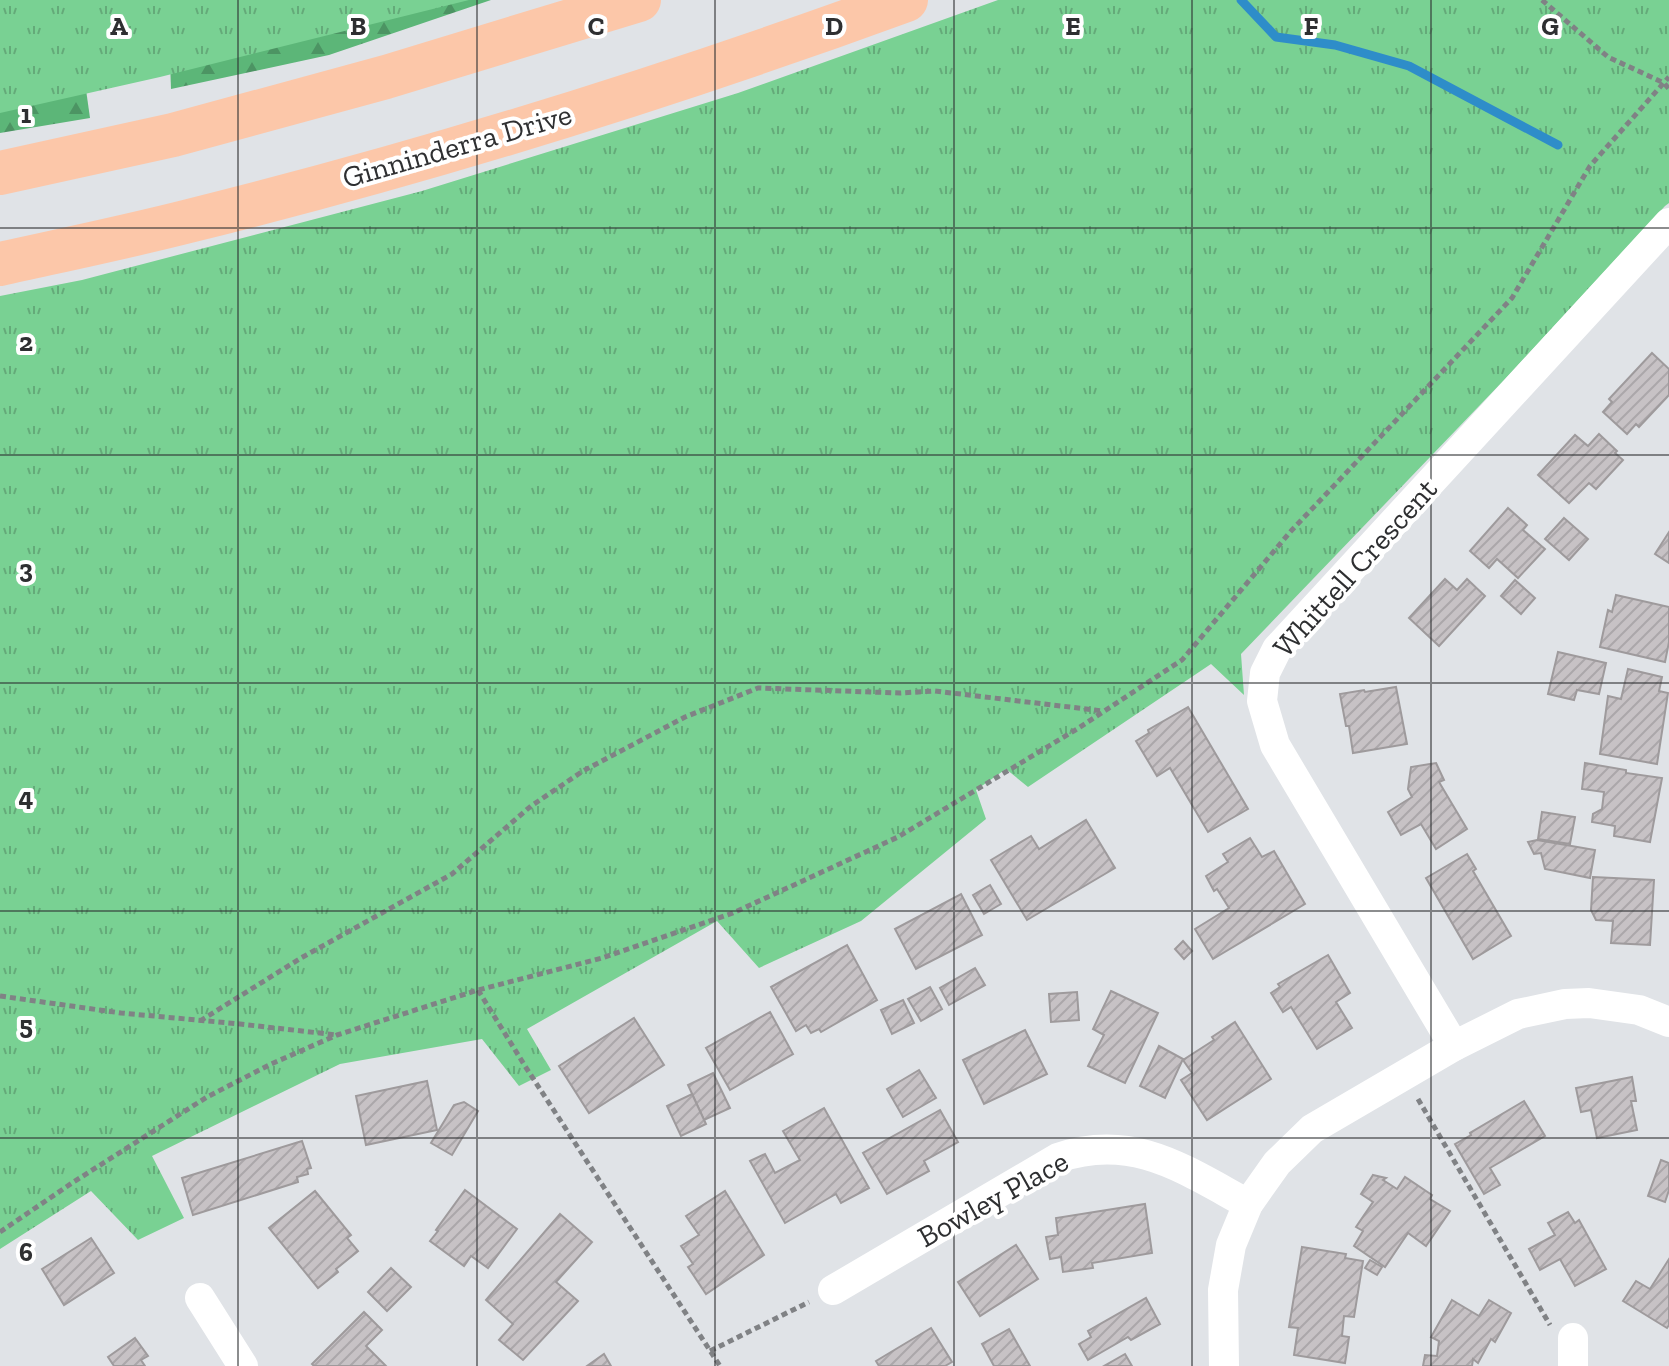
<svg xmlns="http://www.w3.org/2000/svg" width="1669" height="1366" font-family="'Zilla Slab',serif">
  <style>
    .forest { fill: url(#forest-firs) }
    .park { fill: url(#park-tufts) }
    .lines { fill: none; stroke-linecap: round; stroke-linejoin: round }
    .stream { stroke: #2e8dc9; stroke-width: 9 }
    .building { fill: url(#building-hatch); stroke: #9e9a9c; stroke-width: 2 }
    .path { stroke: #808285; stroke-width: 5; stroke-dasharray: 6 4; stroke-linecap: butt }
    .minor { stroke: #fff; stroke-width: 30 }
    .primary { stroke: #fcc7a9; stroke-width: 44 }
    .grid { fill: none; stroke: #2e2f31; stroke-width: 2; stroke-opacity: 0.55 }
    .labels { text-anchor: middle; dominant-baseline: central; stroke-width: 8; stroke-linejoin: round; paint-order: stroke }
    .street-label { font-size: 30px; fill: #2e2f31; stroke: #fff }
    .grid-label { font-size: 26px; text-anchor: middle; font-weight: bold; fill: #2e2f31; stroke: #fff; stroke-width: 8; stroke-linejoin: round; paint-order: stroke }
  </style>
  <defs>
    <pattern id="forest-firs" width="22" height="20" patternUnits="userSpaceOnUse" patternTransform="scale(2)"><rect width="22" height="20" fill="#5cb678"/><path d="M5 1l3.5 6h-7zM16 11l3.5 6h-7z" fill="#4c9463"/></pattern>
    <pattern id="park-tufts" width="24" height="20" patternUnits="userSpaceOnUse" patternTransform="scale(2)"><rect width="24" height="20" fill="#79d193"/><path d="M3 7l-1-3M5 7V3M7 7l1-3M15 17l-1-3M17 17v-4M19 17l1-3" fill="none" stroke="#64aa79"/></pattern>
    <pattern id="building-hatch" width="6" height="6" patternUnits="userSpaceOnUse" patternTransform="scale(2)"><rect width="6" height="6" fill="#c7c2c5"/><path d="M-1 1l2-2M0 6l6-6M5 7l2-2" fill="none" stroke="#aba7aa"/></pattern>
  </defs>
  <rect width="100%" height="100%" fill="#e0e3e7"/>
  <g class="forest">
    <polygon points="285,0 491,0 329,55 171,89 169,33"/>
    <polygon points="79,40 90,118 0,133 0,51"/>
  </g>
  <g class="park">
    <polygon points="0,0 469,0 160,77 0,113"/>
    <polygon points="998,0 1669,0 1669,203 1665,206 1505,379 1241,654 1244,695 1211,664 1028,787 1006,769 976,790 986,819 861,921 759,968 717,921 527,1029 551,1070 519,1086 482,1039 340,1064 152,1156 184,1218 138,1240 91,1191 0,1249 0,296 82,280 422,191 738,93"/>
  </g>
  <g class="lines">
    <polyline class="stream" points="1241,0 1276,37 1335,45 1409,66 1558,145"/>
  </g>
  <g class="building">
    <polygon points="1652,353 1669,369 1669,395 1639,427 1636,424 1627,434 1603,412 1612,402 1609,399"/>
    <polygon points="1599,434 1617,451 1615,453 1623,460 1596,489 1589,483 1569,503 1538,475 1575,435 1588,446"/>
    <polygon points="1508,508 1527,525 1523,530 1545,549 1518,578 1497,559 1489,568 1470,551"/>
    <polygon points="1564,518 1588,539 1569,560 1545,539"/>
    <polygon points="1669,532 1669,563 1655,554"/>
    <polygon points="1445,579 1457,590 1467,579 1485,596 1439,646 1409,618"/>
    <polygon points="1515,580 1535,598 1521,614 1501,596"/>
    <polygon points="1616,595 1669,607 1669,642 1665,662 1600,647 1608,610 1612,612"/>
    <polygon points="1558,652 1606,663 1599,694 1577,690 1574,700 1548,694"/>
    <polygon points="1628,669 1662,677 1659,691 1668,693 1657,764 1600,754 1608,696 1621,699"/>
    <polygon points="1396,687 1407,744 1353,753 1349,726 1346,726 1340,694 1364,690 1365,692"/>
    <polygon points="1188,707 1248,809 1208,832 1170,768 1157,776 1136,741 1149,733 1148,730"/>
    <polygon points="1436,763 1444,780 1439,782 1467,829 1436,849 1421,824 1401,835 1388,812 1412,797 1408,789 1411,767"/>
    <polygon points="1585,763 1626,770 1626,773 1662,778 1650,842 1614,836 1615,826 1592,822 1593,814 1602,809 1604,792 1582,789"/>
    <polygon points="1542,812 1575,817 1570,844 1538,839"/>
    <polygon points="1086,820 1115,868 1027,920 991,860 1031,836 1039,849"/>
    <polygon points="1250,838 1262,857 1274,851 1305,904 1213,959 1195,929 1229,908 1217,889 1214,891 1206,876 1228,862 1223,854"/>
    <polygon points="1537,840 1595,850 1590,878 1545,869 1541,853 1534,854 1528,842"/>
    <polygon points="1467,854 1476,869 1473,871 1511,936 1473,959 1426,878"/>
    <polygon points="1593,877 1654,880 1650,945 1611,943 1613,921 1596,920 1591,910"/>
    <polygon points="990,885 1001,904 984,914 973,895"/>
    <polygon points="961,894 982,935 916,969 895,929"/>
    <polygon points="1183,941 1192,951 1184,959 1175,949"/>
    <polygon points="847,945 877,1000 821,1032 819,1029 811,1033 806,1025 796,1031 771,987"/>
    <polygon points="1328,955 1350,993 1336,1002 1352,1028 1317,1049 1291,1007 1283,1012 1271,993 1280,987 1278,984"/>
    <polygon points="975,968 985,985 949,1005 940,988"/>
    <polygon points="930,987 942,1009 921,1021 908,999"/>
    <polygon points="1111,991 1158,1013 1125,1083 1088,1066 1104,1035 1093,1029"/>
    <polygon points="1077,992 1079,1020 1051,1022 1049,994"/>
    <polygon points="903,1000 914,1023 892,1034 881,1010"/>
    <polygon points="770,1012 793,1054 730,1090 706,1048"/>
    <polygon points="634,1018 664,1065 589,1113 559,1066"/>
    <polygon points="1235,1022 1271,1079 1207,1120 1181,1080 1192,1073 1183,1060 1214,1040 1212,1037"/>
    <polygon points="1025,1030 1047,1074 984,1104 963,1060"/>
    <polygon points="1159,1046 1183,1059 1165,1098 1140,1086"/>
    <polygon points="919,1070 936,1098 903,1117 887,1089"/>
    <polygon points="713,1073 730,1108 704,1120 688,1085"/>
    <polygon points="1632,1077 1636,1101 1631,1101 1637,1130 1597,1138 1591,1110 1581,1112 1576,1088"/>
    <polygon points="427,1081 437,1130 366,1145 356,1096"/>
    <polygon points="692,1094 706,1124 681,1136 667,1106"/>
    <polygon points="1524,1101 1545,1136 1490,1168 1500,1185 1484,1194 1455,1144 1471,1135 1470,1133"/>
    <polygon points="464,1102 478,1111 452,1155 431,1143 454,1105"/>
    <polygon points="824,1108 869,1188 841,1203 836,1194 785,1223 750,1161 765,1154 775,1173 800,1160 783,1131"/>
    <polygon points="940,1110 958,1142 924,1161 929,1171 887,1194 863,1153"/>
    <polygon points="302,1141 311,1168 307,1169 308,1174 297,1177 298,1182 193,1215 182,1178"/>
    <polygon points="1661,1160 1669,1163 1669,1190 1665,1202 1648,1196"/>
    <polygon points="1373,1175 1386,1178 1383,1180 1397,1189 1405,1177 1432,1195 1430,1199 1450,1211 1426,1246 1408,1233 1385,1267 1354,1246 1363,1231 1356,1227 1373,1202 1361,1194"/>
    <polygon points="465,1190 517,1229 488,1268 471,1256 464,1266 430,1241 438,1231 436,1230"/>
    <polygon points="315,1191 351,1235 347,1238 358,1251 336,1269 338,1272 318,1288 269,1228"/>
    <polygon points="725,1191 764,1255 706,1294 688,1267 693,1264 681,1246 699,1235 686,1216"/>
    <polygon points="1145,1204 1152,1253 1092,1263 1093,1268 1063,1272 1061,1257 1050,1259 1046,1237 1058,1235 1056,1218"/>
    <polygon points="1568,1212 1575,1223 1579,1220 1606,1269 1575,1286 1560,1259 1540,1270 1529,1249 1555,1235 1548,1223"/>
    <polygon points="560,1214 592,1242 556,1282 578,1301 523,1360 499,1340 513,1324 486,1300"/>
    <polygon points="91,1238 114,1273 64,1305 42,1269"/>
    <polygon points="1016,1245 1038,1279 980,1316 958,1282"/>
    <polygon points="1302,1247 1346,1254 1345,1258 1363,1261 1354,1317 1344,1316 1342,1336 1349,1337 1345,1363 1294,1355 1298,1328 1289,1327"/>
    <polygon points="1669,1259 1669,1325 1667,1328 1623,1301 1636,1281 1650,1289"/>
    <polygon points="1370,1260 1382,1267 1377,1275 1365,1268"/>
    <polygon points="391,1268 411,1287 387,1311 368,1292"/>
    <polygon points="1146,1298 1160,1324 1131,1340 1128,1337 1088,1360 1079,1344 1091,1337 1088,1331"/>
    <polygon points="1452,1300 1479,1316 1489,1300 1511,1313 1495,1342 1491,1339 1478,1363 1473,1359 1472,1366 1423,1366 1425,1355 1437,1356 1439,1341 1431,1337"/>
    <polygon points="364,1312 382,1330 366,1346 386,1366 314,1366 312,1364"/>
    <polygon points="931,1328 952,1362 945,1366 879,1366 876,1361"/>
    <polygon points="1009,1329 1030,1366 994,1366 982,1344"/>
    <polygon points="135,1338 148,1356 141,1360 145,1366 114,1366 108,1357"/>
    <polygon points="604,1354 611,1366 587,1366"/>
    <polygon points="1125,1354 1132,1366 1104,1366"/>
  </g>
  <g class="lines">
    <g class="path">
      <polyline points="1542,0 1608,57 1664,83 1669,89"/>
      <polyline points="478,990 525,1066 720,1366"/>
      <polyline points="0,996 121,1013 240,1024 337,1035"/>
      <polyline points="200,1021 301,958 452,874 531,806 583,771 685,717 758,688 900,693 935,691 1103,711"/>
      <polyline points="1418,1099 1550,1325"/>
      <polyline points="0,1232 72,1183 207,1097 271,1064 337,1035 478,990 602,958 733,913 898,837 1077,729 1182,660 1291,531 1512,298 1590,166 1669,77"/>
      <polyline points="710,1351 809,1302"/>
    </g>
    <g class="minor">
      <polyline points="1454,1046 1275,745 1262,701 1265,673 1277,649 1669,223"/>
      <path d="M 833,1290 L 1058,1158 C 1133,1132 1185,1170 1248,1204"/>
      <polyline points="200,1298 243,1366"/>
      <polyline points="1573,1338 1573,1366"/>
      <polyline points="1224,1366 1223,1290 1231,1245 1248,1204 1277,1163 1312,1129 1454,1046 1518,1014 1565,1004 1589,1003 1639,1010 1669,1022"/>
    </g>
    <g class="primary">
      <polyline points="0,173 173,135 386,77 639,0"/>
      <path d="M 0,264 C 63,250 126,237 189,221 C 431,161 671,86 906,0"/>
    </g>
  </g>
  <path class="grid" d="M 238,0 L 238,1366M 477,0 L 477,1366M 715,0 L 715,1366M 954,0 L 954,1366M 1192,0 L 1192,1366M 1431,0 L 1431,1366M 0,228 L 1669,228M 0,455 L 1669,455M 0,683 L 1669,683M 0,911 L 1669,911M 0,1138 L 1669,1138"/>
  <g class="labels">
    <g class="street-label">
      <text transform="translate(457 146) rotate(-16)">Ginninderra Drive</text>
      <text transform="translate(1355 568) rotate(-48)">Whittell Crescent</text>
      <text transform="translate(993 1199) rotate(-29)">Bowley Place</text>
    </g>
  </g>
  <g class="grid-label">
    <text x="119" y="35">A</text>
    <text x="358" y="35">B</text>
    <text x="596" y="35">C</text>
    <text x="834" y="35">D</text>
    <text x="1073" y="35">E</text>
    <text x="1311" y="35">F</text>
    <text x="1550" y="35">G</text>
    <text x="26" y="123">1</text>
    <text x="26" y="351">2</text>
    <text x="26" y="578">3</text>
    <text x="26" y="806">4</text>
    <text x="26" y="1034">5</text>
    <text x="26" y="1261">6</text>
  </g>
</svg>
